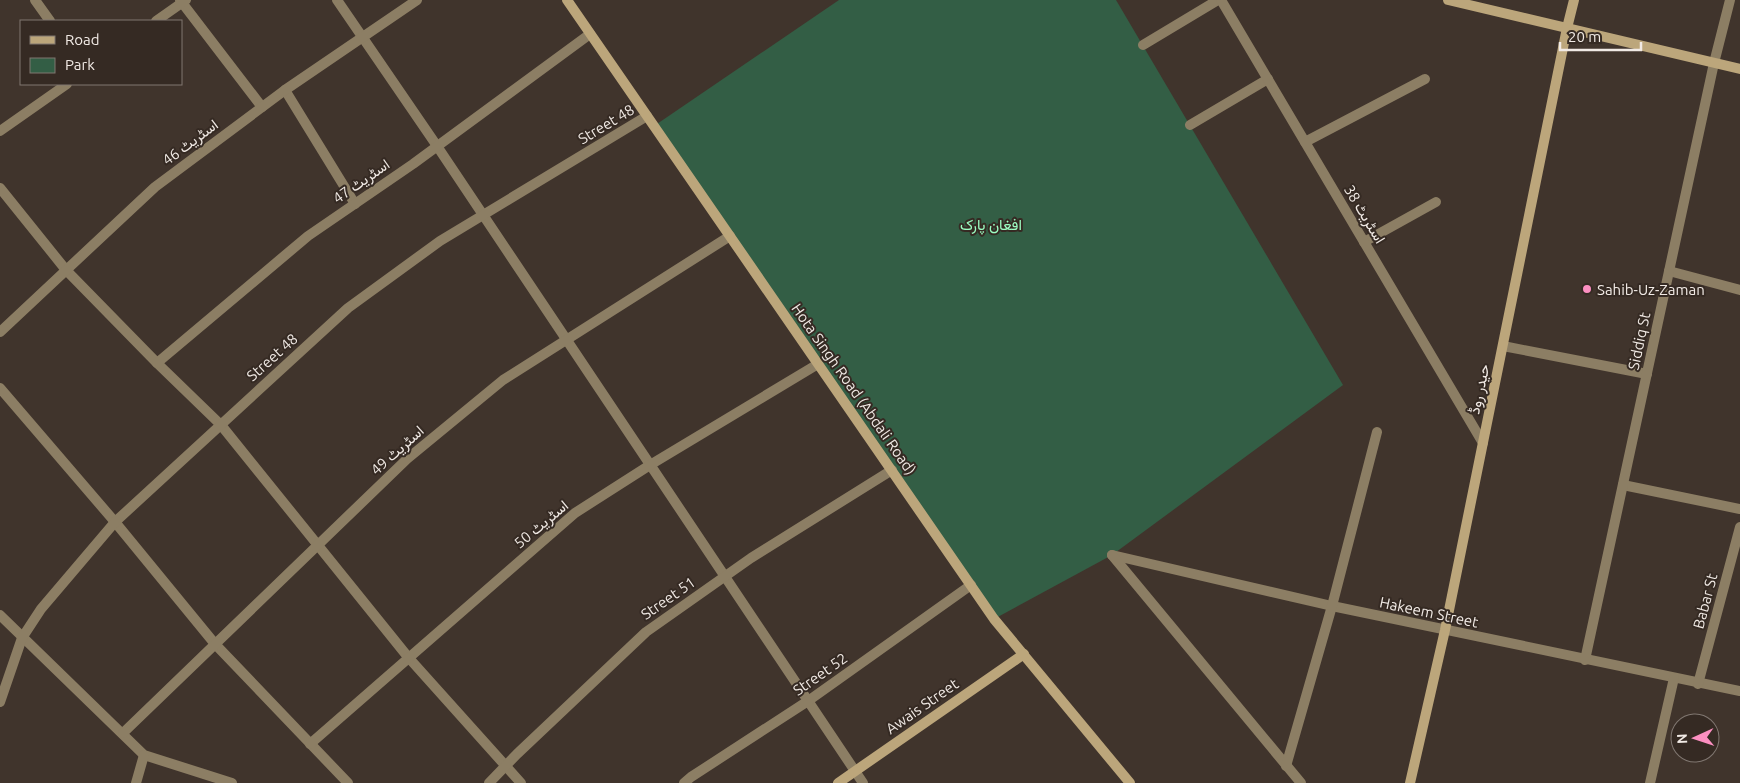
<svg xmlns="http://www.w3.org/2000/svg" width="1740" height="783" font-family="Ubuntu,Vazirmatn,sans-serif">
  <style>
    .green { fill: #335e45 }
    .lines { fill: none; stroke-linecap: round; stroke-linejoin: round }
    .lane { stroke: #8c7e64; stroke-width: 10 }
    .street { stroke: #8c7e64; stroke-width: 10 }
    .secondary { stroke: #bca67b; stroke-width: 10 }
    .poi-dot { fill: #fc8fc1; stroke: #352a23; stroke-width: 2 }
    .labels { text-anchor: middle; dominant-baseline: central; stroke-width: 4; stroke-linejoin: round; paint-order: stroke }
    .street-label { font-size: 15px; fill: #f1eae5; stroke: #352a23 }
    .park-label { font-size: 15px; fill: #9cfdc2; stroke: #352a23 }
    .poi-label { font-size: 15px; fill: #f1eae5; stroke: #352a23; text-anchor: start }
  </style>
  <rect width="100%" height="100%" fill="#40342c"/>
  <polygon class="green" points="839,0 1116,0 1343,385 1112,555 994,619 654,126"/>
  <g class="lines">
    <g class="lane">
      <polyline points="1143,45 1218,0"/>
      <polyline points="1190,125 1268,79"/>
      <polyline points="1305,142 1425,79"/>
      <polyline points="1364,242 1436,202"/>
      <polyline points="1503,346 1647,374"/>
    </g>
    <g class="street">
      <polyline points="35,0 50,21"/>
      <polyline points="180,0 262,107"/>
      <polyline points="337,0 437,146 863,783"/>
      <polyline points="1221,0 1483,443"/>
      <polyline points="156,21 186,0"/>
      <polyline points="285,90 355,204"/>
      <polyline points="0,131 67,84"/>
      <polyline points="0,188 66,270 157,363 221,425 408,657 521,783"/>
      <polyline points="1669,271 1740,290"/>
      <polyline points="0,332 155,187 285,90 417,0"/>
      <polyline points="157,363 308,236 413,164 590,34"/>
      <polyline points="0,388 115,522 215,644 348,783"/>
      <polyline points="1623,485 1740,509"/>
      <polyline points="1112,555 1332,606 1740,691"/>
      <polyline points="1112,555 1301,783"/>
      <polyline points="0,615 144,755 232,783"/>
      <polyline points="1585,660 1714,63 1730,0"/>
      <polyline points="1698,684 1740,527"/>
      <polyline points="0,702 22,638 41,609 115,522 348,308 440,241 647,116"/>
      <polyline points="123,733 407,459 503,380 730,236"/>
      <polyline points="310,744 575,513 650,465 818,364"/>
      <polyline points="1286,766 1332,606 1377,432"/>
      <polyline points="136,783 144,755"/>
      <polyline points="489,783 517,754 646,632 751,558 892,470"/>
      <polyline points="684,783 691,777 808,701 971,585"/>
      <polyline points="1650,783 1674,678"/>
    </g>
    <g class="secondary">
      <polyline points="567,0 994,619 1130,783"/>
      <polyline points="1448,0 1740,69"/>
      <polyline points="838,783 1024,654"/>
      <polyline points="1410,783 1445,630 1567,28 1574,0"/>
    </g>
  </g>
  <circle class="poi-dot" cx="1587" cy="289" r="5"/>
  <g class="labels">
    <g class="street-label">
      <text transform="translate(606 124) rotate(-31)">Street 48</text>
      <text transform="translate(190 142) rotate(-37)">اسٹریٹ 46</text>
      <text transform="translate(361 181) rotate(-35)">اسٹریٹ 47</text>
      <text transform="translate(1365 214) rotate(59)">اسٹریٹ 38</text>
      <text transform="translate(1639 341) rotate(-78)">Siddiq St</text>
      <text transform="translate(272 357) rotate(-42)">Street 48</text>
      <text transform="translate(854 389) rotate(55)">Hota Singh Road (Abdali Road)</text>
      <text transform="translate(1479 389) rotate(-78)">حیدر روڈ</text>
      <text transform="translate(397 450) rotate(-42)">اسٹریٹ 49</text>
      <text transform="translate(541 524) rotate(-40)">اسٹریٹ 50</text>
      <text transform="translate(668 598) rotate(-35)">Street 51</text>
      <text transform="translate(1705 601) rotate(-75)">Babar St</text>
      <text transform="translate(1429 612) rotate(12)">Hakeem Street</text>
      <text transform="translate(820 674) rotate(-35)">Street 52</text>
      <text transform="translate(922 706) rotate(-35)">Awais Street</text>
    </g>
    <g class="park-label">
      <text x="991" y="224">افغان پارک</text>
    </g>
    <g class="poi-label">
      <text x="1597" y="289">Sahib-Uz-Zaman</text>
    </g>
  </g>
  <rect x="20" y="20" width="162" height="65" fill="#352a23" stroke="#807771"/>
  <rect x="30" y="36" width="25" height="8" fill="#bca67b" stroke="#807771"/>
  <text x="65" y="45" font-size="15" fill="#f1eae5">Road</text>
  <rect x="30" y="58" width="25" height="15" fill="#335e45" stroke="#807771"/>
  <text x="65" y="70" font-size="15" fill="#f1eae5">Park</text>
  <g transform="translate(1695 738) rotate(267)"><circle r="24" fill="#352a23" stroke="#807771"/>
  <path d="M0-4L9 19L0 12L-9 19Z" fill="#fc8fc1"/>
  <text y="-8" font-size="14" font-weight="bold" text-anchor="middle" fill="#f1eae5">N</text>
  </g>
  <path d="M1560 42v8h81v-8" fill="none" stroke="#f1eae5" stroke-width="2.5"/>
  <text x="1568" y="42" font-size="15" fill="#f1eae5" stroke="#352a23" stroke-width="4" paint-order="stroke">20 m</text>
</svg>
